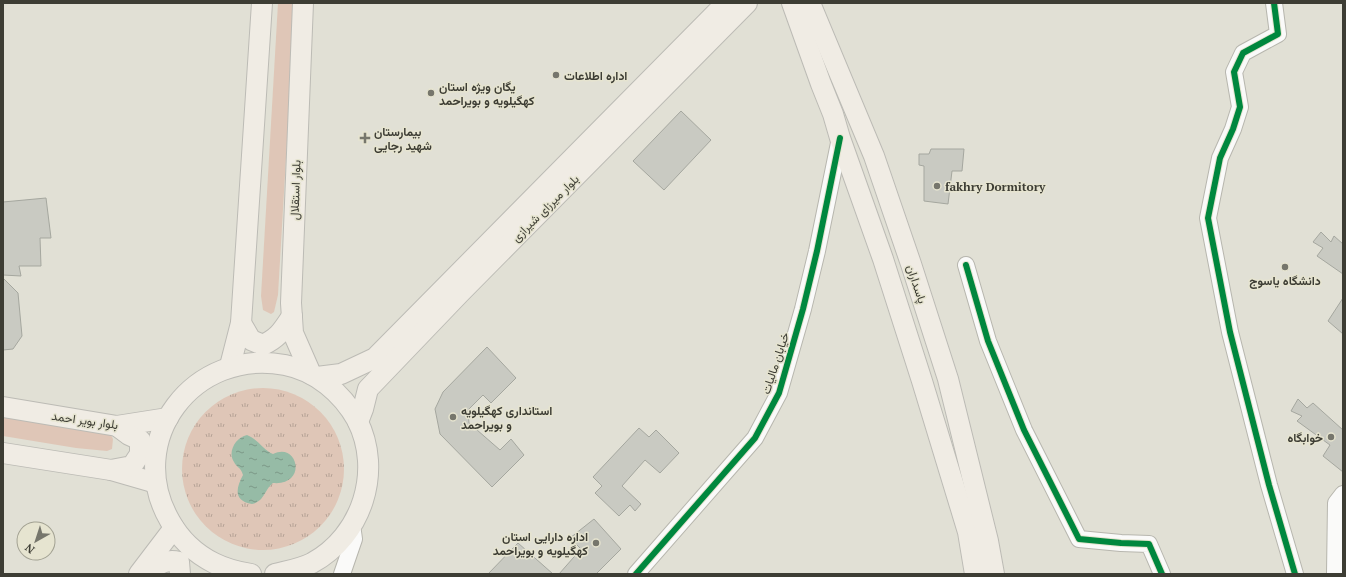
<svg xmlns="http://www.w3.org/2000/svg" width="1346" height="577" font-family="'PT Serif',Vazirmatn,serif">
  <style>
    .grass { fill: url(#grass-tufts) }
    .park { fill: #dfc6b7 }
    .water { fill: url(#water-ripples) }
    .building { fill: #c9cac2; stroke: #a5a79f }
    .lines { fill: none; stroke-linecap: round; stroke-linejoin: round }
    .minor-casing { stroke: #b7b6ae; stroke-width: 18 }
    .major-casing { stroke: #bcbbb5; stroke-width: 22 }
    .minor { stroke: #fafaf9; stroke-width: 16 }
    .major { stroke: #f0ece4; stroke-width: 20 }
    .cycleway-casing { stroke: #e6e4d0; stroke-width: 8 }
    .cycleway { stroke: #00873e; stroke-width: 6 }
    .poi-dot { fill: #76766c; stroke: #e6e4d0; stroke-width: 1.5 }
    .labels { text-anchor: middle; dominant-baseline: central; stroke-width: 3; stroke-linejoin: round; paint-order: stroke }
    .poi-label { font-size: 12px; font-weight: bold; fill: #3d3d34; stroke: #e6e4d0; text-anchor: start }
    .street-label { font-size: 12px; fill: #3d3d34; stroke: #e6e4d0 }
  </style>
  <defs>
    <pattern id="grass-tufts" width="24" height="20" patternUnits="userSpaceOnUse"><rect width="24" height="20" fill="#dfc6b7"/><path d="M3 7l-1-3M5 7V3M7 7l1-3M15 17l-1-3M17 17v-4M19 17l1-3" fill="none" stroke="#b6a296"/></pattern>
    <pattern id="water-ripples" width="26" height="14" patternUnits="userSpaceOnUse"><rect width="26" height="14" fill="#96bba6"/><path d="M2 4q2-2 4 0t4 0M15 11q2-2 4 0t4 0" fill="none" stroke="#7c9988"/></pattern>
  </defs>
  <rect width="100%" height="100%" fill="#e1e0d5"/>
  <circle class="grass" cx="263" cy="469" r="81"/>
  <g class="park">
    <polygon points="278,3 295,3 278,295 274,312 271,314 263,310 261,296"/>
    <polygon points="3,417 110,433 113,439 112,449 107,451 76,448 3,436"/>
  </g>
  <path class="water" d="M 247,435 C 259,440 263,450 273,454 C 298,441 308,486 273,483 C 264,490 265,501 252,504 C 233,501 236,488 243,475 C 240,466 237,468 234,462 C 227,452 236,437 247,435 Z"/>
  <g class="building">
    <polygon points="681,111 711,140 664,190 633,161"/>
    <polygon points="931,149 964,149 962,171 952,171 948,204 924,201 924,166 919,165 919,154 929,154"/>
    <polygon points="46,198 51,238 40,238 41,266 19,266 21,276 3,275 3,202"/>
    <polygon points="1321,232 1331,242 1334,236 1343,244 1343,274 1317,256 1323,248 1313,242"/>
    <polygon points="3,278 18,293 22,336 13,349 3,350"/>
    <polygon points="1343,298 1343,334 1328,321"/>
    <polygon points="487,347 516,378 491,403 483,395 468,410 469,423 500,450 511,439 524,455 492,487 440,434 435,409 443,392"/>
    <polygon points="1298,399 1307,408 1313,403 1343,430 1343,472 1323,456 1330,445 1297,421 1302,416 1291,411"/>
    <polygon points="639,428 649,437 656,430 679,453 660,473 645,460 622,486 641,504 635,511 630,505 619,516 595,493 602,486 593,477"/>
    <polygon points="594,519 621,549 596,574 559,574 581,549 570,538"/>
    <polygon points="518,543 553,574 488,574"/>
  </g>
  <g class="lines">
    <defs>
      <g id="minor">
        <polyline points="1274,3 1278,34 1243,53 1234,72 1240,107 1233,129 1220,158 1208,218 1230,332 1269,485 1295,574"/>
        <polyline points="966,265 988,341 1024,430 1079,539 1121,543 1149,544 1162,574"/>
        <polyline points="342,574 354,539 352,525"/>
        <polyline points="636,574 755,438 779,393 803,309 817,251 840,138"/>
        <polyline points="1335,574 1336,503 1343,494"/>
      </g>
      <g id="major">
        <polyline points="303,3 291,303 293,333 311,374"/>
        <polyline points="792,3 821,84 833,114 840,138 883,259 922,381 968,532 975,574"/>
        <polyline points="810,3 874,156 911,264 948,379 988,541 994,574"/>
        <path d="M 241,323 L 251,340 L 263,345 C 279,337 282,331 292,316"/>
        <polyline points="230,366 241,323 262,3"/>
        <polyline points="317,377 341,374 375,358 726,3"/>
        <polyline points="3,407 117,426 168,418"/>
        <polyline points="358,422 363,409 368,389 460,293 747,3"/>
        <polyline points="3,453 111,470 156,483"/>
        <polyline points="111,470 132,466 140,454 140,440 129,435 117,426"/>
        <polyline points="139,574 174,528"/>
        <path d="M 144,574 C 156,567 164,558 179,562 L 180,574"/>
        <path d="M 251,574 C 238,572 226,569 214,563 C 196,554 180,539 170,521 C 123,440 194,347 285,365 C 316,371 342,393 357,420 C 383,471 362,536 312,563 C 300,569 287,571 275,574"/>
      </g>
    </defs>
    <use href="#minor" class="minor-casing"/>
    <use href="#major" class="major-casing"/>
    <use href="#minor" class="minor"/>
    <use href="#major" class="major"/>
    <defs>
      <g id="cycleway">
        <polyline points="1274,3 1278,34 1243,53 1234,72 1240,107 1233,129 1220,158 1208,218 1230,332 1269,485 1295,574"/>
        <polyline points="966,265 988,341 1024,430 1079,539 1121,543 1149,544 1162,574"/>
        <polyline points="636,574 755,438 779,393 803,309 817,251 840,138"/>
      </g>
    </defs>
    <use href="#cycleway" class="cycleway-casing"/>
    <use href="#cycleway" class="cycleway"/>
  </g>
  <g class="poi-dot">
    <circle cx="556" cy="75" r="4"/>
    <circle cx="431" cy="93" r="4"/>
    <path d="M363 132h4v4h4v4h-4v4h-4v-4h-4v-4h4z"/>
    <circle cx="937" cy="186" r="4"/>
    <circle cx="1285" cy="267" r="4"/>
    <circle cx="453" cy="417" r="4"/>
    <circle cx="1331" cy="437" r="4"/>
    <circle cx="596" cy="543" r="4"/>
  </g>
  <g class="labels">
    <g class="poi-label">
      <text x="564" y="75">اداره اطلاعات</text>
      <text x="439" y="86">یگان ویژه استان<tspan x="439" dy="14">کهگیلویه و بویراحمد</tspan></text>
      <text x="374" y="131">بیمارستان<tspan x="374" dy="14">شهید رجایی</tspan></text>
      <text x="945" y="186">fakhry Dormitory</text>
      <text x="1285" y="280" text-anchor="middle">دانشگاه یاسوج</text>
      <text x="461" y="410">استانداری کهگیلویه<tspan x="461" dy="14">و بویراحمد</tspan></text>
      <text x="1323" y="437" text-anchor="end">خوابگاه</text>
      <text x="588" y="536" text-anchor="end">اداره دارایی استان<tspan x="588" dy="14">کهگیلویه و بویراحمد</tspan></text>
    </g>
    <g class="street-label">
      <text transform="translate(295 190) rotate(-88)">بلوار استقلال</text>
      <text transform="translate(545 208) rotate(-45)">بلوار میرزای شیرازی</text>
      <text transform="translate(917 284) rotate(72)">پاسداران</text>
      <text transform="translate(775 363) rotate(-72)">خیابان مالیات</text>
      <text transform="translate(85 420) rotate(8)">بلوار بویر احمد</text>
    </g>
  </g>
  <rect width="1346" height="577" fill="none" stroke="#3d3d34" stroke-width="8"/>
  <g transform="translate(36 541) rotate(219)"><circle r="19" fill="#e6e4d0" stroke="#a2a192"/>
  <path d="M0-3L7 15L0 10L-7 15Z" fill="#76766c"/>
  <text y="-6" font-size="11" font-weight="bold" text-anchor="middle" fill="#3d3d34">N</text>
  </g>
</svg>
